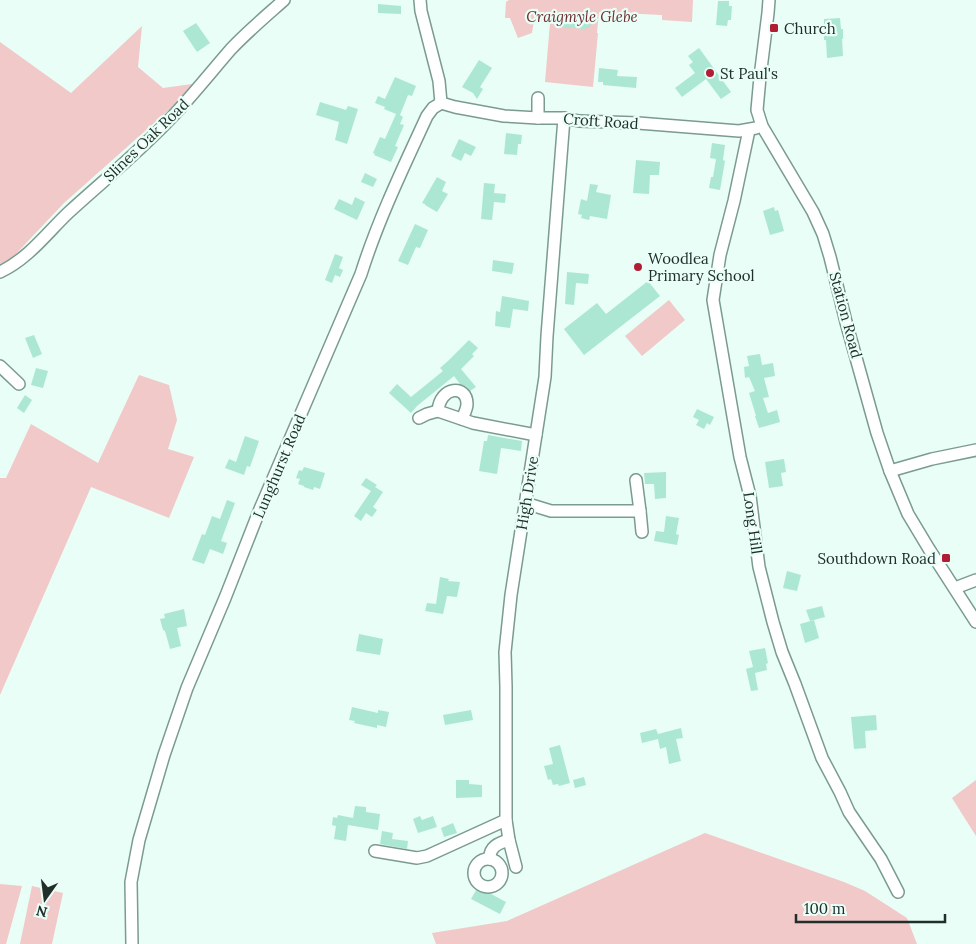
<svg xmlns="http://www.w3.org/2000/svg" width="976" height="944" font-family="Lora,serif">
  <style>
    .green { fill: #f0c9c8 }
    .building { fill: #ace7d4 }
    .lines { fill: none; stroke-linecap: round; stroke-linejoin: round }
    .minor-casing { stroke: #7b9b91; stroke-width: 14 }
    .minor { stroke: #fff; stroke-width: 11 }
    .poi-dot { fill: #b01d34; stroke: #e9fef6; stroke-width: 2 }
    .labels { text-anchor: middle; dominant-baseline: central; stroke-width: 4.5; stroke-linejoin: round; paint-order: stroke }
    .park-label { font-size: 15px; font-style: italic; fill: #702d30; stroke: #e9fef6 }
    .poi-label { font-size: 15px; fill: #212f2b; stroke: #e9fef6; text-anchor: start }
    .street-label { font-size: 15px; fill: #212f2b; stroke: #e9fef6 }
  </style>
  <rect width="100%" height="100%" fill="#e9fef6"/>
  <g class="green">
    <polygon points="509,0 693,0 692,22 662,20 662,15 599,12 597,33 598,33 593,87 545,82 550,23 534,20 532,33 518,38 510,18 505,18 506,2"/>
    <polygon points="142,26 138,67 163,88 199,83 64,203 12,258 0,264 0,42 71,93"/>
    <polygon points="669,300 685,320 642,356 625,336"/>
    <polygon points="139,375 169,385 177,420 168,449 194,457 169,518 91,487 0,695 0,478 6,478 31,424 98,463"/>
    <polygon points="976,780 976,836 952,798"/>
    <polygon points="705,833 844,882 865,891 907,918 917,944 436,944 432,933 507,921"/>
    <polygon points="0,884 22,886 6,944 0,944"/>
    <polygon points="32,886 63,893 52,944 20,944"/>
  </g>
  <g class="building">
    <polygon points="718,1 729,1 729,6 732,6 731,20 728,20 727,26 716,25"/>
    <polygon points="378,4 401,6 401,14 378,13"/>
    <polygon points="563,14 588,16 588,19 591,20 590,28 586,27 585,29 562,27"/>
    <polygon points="840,18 841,29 843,29 843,39 842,39 843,56 827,58 826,40 824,40 824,19"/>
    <polygon points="196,23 210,43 197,52 183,31"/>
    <polygon points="699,48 731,92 721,99 706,79 682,97 675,88 695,73 689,65 693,62 688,56"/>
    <polygon points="479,60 492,68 480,87 483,89 477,99 473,93 462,87"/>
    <polygon points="599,68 618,70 617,76 637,77 636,88 603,85 603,82 598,82"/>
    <polygon points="395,77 416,86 412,96 408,95 400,115 403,117 400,124 404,125 395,146 398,147 391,162 374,155 375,154 373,153 380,137 385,139 396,114 384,109 385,107 375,103 378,96 385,99"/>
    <polygon points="320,102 346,110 348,106 358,109 347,144 335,140 339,122 316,115"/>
    <polygon points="506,133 522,135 521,144 518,144 517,155 504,154"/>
    <polygon points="459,139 476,147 471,156 465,153 461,161 451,156"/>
    <polygon points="712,143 725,145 723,160 725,161 720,190 709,188 711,177 713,177 716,159 710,158"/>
    <polygon points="636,160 660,162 659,175 650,175 649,194 633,193"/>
    <polygon points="365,173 377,179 373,187 361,182"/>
    <polygon points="437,177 446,182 442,191 448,194 437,212 425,205 425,204 422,203"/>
    <polygon points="484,183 495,184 494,193 506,194 505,203 494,202 492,220 481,219"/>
    <polygon points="590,184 598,185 596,192 611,195 607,219 590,216 589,220 581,218 582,215 578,214 581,199 587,201"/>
    <polygon points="355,197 365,202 357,220 334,209 339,199 352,205"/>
    <polygon points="774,207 775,211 778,210 784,231 770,235 763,211"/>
    <polygon points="415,224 428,230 420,248 416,247 408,265 398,261"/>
    <polygon points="335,254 343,257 339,268 343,270 340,277 335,275 332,283 325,280"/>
    <polygon points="493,260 514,263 512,274 492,271"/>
    <polygon points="567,272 589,274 588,284 576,283 574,305 565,304"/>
    <polygon points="648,281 660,296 584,355 564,329 597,303 606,314"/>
    <polygon points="502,296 529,301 528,311 513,309 510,328 495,326 496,311 500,312"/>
    <polygon points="34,335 42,354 33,358 25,338"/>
    <polygon points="469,340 478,348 472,354 474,356 461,369 476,387 470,391 467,387 460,384 454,376 417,406 411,413 389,393 397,384 411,397 443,371 440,368 448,361"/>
    <polygon points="760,354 762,365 773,363 775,376 764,378 769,397 763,398 768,413 777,410 780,422 759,428 755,416 756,416 749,393 755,391 749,377 745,378 744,367 749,366 747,356"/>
    <polygon points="36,368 48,371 43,388 31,385"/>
    <polygon points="25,395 32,400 24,413 17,408"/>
    <polygon points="697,409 714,417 710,425 707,423 704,429 696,425 699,420 693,417"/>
    <polygon points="488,435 522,441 521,451 501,448 497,474 479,471 484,441 487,441"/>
    <polygon points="245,436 259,441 250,467 247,466 244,475 225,468 229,459 236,462"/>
    <polygon points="784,459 786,472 781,473 783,486 769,488 765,462"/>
    <polygon points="304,467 325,473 320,489 314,487 313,490 304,487 304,486 298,484 300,479 296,478 299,470 302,471"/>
    <polygon points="666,472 666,498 655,499 654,484 645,484 644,473"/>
    <polygon points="366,478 377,485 375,487 383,492 373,507 377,510 372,517 366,513 361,521 354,516 371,491 361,485"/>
    <polygon points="227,500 235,503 221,541 227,543 223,554 210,549 204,564 192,560 202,534 205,535 212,516 220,519"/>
    <polygon points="666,516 679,518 676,534 679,535 677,545 654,541 656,531 664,532"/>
    <polygon points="787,571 801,575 797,591 783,588"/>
    <polygon points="440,577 449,579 448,581 460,582 457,597 447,596 443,614 425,611 427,603 436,604"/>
    <polygon points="822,606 825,617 810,621 806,610"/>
    <polygon points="184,609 187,626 177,628 181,646 170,649 165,631 163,630 160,619 165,618 164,614"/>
    <polygon points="814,620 819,638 805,643 800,624"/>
    <polygon points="359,634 383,639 380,655 356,651"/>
    <polygon points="765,648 768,663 766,664 767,670 755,673 758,690 751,691 746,669 753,667 749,651"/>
    <polygon points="352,707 378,713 378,710 389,712 386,727 377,725 377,728 354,723 355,721 349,720"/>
    <polygon points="471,710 473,720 445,725 443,715"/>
    <polygon points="876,715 877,730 865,731 866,748 854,749 851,717"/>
    <polygon points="681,728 683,738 676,739 681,761 669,764 666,747 660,749 658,739 642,743 640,733 656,729 658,734"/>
    <polygon points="560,745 570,783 559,786 558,784 553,785 551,779 548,780 544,766 553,764 549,748"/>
    <polygon points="584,777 586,785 575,788 573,780"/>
    <polygon points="456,780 469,780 469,784 482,785 482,797 456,798"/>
    <polygon points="355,806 366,807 366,812 380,814 378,830 348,825 346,841 334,839 336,826 332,825 333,817 337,818 338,815 353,818"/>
    <polygon points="420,816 422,820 433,816 437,827 418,833 413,819"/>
    <polygon points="453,823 457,833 444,837 441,828"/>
    <polygon points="382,831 393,833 392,839 408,841 407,849 380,844"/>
    <polygon points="478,887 506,902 500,914 471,899"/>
  </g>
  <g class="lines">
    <defs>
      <g id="minor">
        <polyline points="769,0 768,13 760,77 757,110 762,126 813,212 823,234 830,257 846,322 877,433 890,471 908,514 929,549 976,622"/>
        <polyline points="538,98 538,118"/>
        <polyline points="441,103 455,107 504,116 538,118 564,118 579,121 638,123 739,131 756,128"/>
        <polyline points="749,130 734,201 720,255 713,300 740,457 750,496 759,567 773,622 782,652 795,684 822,758 840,792 849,812 881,859 898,892"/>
        <path d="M 0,272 C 28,259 47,233 68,213 C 103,181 139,152 171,118 C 192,96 211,72 231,49 C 247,32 266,16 284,0"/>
        <polyline points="0,366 19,384"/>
        <path d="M 438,411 C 440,386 467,384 467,404 C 467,409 464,414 462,419"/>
        <polyline points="419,418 427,414 438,411 473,423 536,435"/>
        <polyline points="890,471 932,459 976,450"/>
        <polyline points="636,480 640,511 642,532"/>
        <polyline points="525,503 551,511 640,511"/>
        <polyline points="955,588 976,580"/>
        <polyline points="375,851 417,858 427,856 506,820"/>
        <circle cx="488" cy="873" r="14"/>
        <path d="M 490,859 C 489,847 498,843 509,840"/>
        <polyline points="516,867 509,840 506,820 506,687 505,652 511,595 545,377 547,336 564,118"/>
        <path d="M 132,944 L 131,882 L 139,840 L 164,755 L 187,688 L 225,598 L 260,509 L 361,274 C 378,220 403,168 427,116 L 433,108 L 441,103 L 439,81 L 421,11 L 420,0"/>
      </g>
    </defs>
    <use href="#minor" class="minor-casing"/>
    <use href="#minor" class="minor"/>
  </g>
  <g class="poi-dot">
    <rect x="769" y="23" width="10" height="10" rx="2.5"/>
    <circle cx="710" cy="73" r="5"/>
    <circle cx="638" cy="267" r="5"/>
    <rect x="941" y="553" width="10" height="10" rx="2.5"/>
  </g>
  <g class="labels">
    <g class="park-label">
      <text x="582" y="16">Craigmyle Glebe</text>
    </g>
    <g class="poi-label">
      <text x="784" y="28">Church</text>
      <text x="720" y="73">St Paul's</text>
      <text x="648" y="258">Woodlea<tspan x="648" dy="17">Primary School</tspan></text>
      <text x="936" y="558" text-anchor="end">Southdown Road</text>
    </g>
    <g class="street-label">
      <text transform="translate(601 121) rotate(4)">Croft Road</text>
      <text transform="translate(146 140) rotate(-44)">Slines Oak Road</text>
      <text transform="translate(846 315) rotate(75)">Station Road</text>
      <text transform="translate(279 466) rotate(-67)">Lunghurst Road</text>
      <text transform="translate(527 493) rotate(-81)">High Drive</text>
      <text transform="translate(753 523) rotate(82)">Long Hill</text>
    </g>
  </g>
  <g transform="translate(45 899) rotate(194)" stroke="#e9fef6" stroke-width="4" paint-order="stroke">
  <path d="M0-4L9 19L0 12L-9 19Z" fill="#212f2b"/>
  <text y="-8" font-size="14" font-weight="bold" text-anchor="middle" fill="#212f2b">N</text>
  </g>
  <path d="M796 914v8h149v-8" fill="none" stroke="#212f2b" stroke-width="2.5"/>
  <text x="804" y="914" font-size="15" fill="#212f2b" stroke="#e9fef6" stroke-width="4" paint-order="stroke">100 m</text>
</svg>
